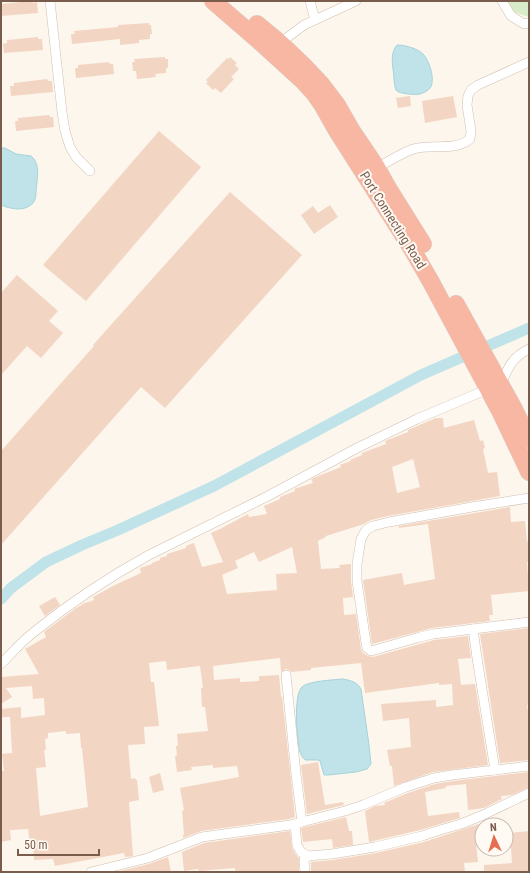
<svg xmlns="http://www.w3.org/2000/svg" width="530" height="873" font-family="'Roboto Condensed',sans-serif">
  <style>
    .green { fill: #d8ecc9 }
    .water { fill: #bfe3e8; stroke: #a5d3da }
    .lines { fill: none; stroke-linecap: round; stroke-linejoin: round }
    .canal { stroke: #bfe3e8; stroke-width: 11 }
    .building { fill: #f3d5c3; fill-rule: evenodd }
    .street-casing { stroke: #d1beb0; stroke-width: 10 }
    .highway-casing { stroke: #dad1cd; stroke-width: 18 }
    .street { stroke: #fff; stroke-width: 9 }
    .highway { stroke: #f7b7a3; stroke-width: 17 }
    .labels { text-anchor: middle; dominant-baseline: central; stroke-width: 4; stroke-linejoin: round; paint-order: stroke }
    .street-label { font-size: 13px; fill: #7a5c4d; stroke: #fffaf3 }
  </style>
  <rect width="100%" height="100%" fill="#fdf6ec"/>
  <polygon class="green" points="507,1 529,1 529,17 514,12"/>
  <g class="water">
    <path d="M 397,45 C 404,45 417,48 423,54 C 429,60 436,80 430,88 C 428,91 423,93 420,94 C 415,95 399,94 396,90 C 394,86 394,74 393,69 C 392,61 391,52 397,45 Z"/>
    <path d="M 1,148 L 5,148 L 16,154 L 31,156 C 41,164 37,179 36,191 C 36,195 36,199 33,203 C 25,212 10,209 1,205 Z"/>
    <path d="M 342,679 C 350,680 357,682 361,689 L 369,745 L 371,764 L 367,769 L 356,772 L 328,775 L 324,775 L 320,761 L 318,760 L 305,760 C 303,758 301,755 300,752 C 297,741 293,695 302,687 C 308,681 333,680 342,679 Z"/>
  </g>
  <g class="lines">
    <polyline class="canal" points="1,599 11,588 46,562 82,545 118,530 214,486 421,375 529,328"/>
  </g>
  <g class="building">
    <polygon points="30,1 33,1 33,3 37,2 38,13 1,16 1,7 2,6 2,4"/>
    <polygon points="149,23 149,25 151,25 152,34 150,34 150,39 139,40 139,43 120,45 120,39 72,44 71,34 75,34 74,31 118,27 118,25"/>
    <polygon points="38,37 38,39 42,39 43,50 4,53 3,44 7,43 7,40"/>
    <polygon points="165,57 165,59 168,59 168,68 166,68 166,73 155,74 156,77 137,79 136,71 133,71 132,62 135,62 134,59"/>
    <polygon points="230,57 237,63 235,65 239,69 231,77 234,79 221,93 215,88 213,90 206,83 208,82 206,80 227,58 229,59"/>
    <polygon points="109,62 110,64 113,64 114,74 76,78 75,68 78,68 78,65"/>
    <polygon points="47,79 48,81 52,81 53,92 11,96 10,86 14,86 14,83"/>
    <polygon points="410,96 411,106 398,108 396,98"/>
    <polygon points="453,96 457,117 425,123 422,101"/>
    <polygon points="49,115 50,117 53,117 54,127 16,131 15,121 18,121 18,118"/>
    <polygon points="159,131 201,167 86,301 43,265"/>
    <polygon points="230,192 302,255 165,408 141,387 1,545 1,451 94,346 93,345"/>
    <polygon points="330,205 338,217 314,234 301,215 313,206 318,213"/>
    <polygon points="17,275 58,311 49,321 63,333 41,358 27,346 1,375 1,293"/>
    <path d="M 436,418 L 443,418 L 444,428 L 474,420 L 480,441 L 483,440 L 485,448 L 483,449 L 488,473 L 497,472 L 500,496 L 388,516 L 371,520 L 364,524 L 326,536 L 326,537 L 318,541 L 321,569 L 340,568 L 339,565 L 351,564 L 351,581 L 353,597 L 343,598 L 344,615 L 356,614 L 361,649 L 363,653 L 368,656 L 373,657 L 434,640 L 468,636 L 471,658 L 458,659 L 461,685 L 475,684 L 488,765 L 433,772 L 394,786 L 392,766 L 390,766 L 387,750 L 411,747 L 409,718 L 383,721 L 381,704 L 436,700 L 436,707 L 453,705 L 452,684 L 439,685 L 439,683 L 365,693 L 361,663 L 311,668 L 311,670 L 291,672 L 289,670 L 286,669 L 281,672 L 280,658 L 213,666 L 214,680 L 240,678 L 240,682 L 259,681 L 259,676 L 279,675 L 281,697 L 282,696 L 295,817 L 289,819 L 201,831 L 183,838 L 183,835 L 184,834 L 182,811 L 184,810 L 180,788 L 239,777 L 237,766 L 213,768 L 213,765 L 191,767 L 192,770 L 177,772 L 175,756 L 177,755 L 176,746 L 178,746 L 177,734 L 208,731 L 205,707 L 202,707 L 201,688 L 203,688 L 200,666 L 167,670 L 166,661 L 149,663 L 151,682 L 154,682 L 159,726 L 144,727 L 145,744 L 128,745 L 131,779 L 135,778 L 136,780 L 137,780 L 139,800 L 129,802 L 133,856 L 125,857 L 124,853 L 55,866 L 53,859 L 34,860 L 33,844 L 30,845 L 28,829 L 10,830 L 11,840 L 1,842 L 1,771 L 4,771 L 2,754 L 12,753 L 10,717 L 1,717 L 1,709 L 21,707 L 21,718 L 45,715 L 44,698 L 33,699 L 32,686 L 6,688 L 12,697 L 1,704 L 1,677 L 39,674 L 25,649 L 46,637 L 44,632 L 76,608 L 82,605 L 82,604 L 94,600 L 93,597 L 113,586 L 141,573 L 140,568 L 152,564 L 152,563 L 160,560 L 160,558 L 167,556 L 167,554 L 186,548 L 186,546 L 194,543 L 202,567 L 223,562 L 211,533 L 220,529 L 248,514 L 249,517 L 267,514 L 264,506 L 280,499 L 280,497 L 295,491 L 294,489 L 313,483 L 311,479 L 341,467 L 340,465 L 351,461 L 350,460 L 362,455 L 362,453 L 386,444 L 385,441 L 408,432 L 408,430 ZM 413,459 L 420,487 L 397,493 L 392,467 ZM 292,547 L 297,573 L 276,574 L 277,590 L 227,594 L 222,575 L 238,568 L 235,561 L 254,552 L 259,562 ZM 66,731 L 66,734 L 80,733 L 81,748 L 82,748 L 88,807 L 40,816 L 36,768 L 46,767 L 44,750 L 46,750 L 45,739 L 48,738 L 48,733 Z"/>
    <polygon points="510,507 511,522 525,521 527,541 529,541 529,562 527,562 529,591 491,595 493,615 489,615 490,621 432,628 372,644 363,580 402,573 404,585 435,579 428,524 399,528 399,526"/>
    <polygon points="55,597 60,605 45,616 39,606"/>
    <polygon points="529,628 529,705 527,705 529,718 529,760 500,763 480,634"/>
    <polygon points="318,762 325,805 343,802 344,805 307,814 301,765"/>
    <polygon points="529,772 529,787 512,795 501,796 502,799 484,808 468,810 466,784 446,786 446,788 425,792 428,816 459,812 460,818 420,830 369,842 365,811 375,806 385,805 384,803 408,793 435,784 453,781"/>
    <polygon points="160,773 164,790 153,793 149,777"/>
    <polygon points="346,817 349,831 352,831 353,845 333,848 332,839 303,842 301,828"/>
    <polygon points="482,823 482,832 475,834 478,862 464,863 465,872 311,872 311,862 333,860 376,853 424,842"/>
    <polygon points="290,831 292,848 296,855 299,858 299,872 235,872 235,868 199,871 198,869 184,871 182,852 204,843"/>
    <polygon points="529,831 529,872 484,872 484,865 512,863 510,833"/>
    <polygon points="168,857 171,872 116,872 149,864"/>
  </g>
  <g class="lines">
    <defs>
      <g id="street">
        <polyline points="50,1 62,112 65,131 70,147 76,157 90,171"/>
        <polyline points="310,1 315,20"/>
        <polyline points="502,1 511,16 524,24 529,23"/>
        <polyline points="280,43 304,25 356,1"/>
        <path d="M 377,168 C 387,162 402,153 413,149 C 431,143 455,152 470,139 L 471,131 L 467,105 L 468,96 L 471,90 L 478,85 L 529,62"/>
        <path d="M 501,384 C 508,368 512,357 529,349"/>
        <polyline points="529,498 472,507 389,522 373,526 366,530 361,539 357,564 357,581 366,643 367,648 371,651 420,637 433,634 529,622"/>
        <polyline points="473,629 477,658 495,770"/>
        <path d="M 1,664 C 12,653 22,641 34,632 C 70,603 109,577 149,555 L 268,496 L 357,448 L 417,419 L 488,389"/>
        <polyline points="286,675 296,774 302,822"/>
        <polyline points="295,824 297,845 301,852 308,856 332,854 375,847 422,836 440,830 461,824 483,815 529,793"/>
        <polyline points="91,872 148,858 202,837 290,825 345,811 363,805 406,787 434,778 452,775 529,766"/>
        <polyline points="305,872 304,860 308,856"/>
      </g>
      <g id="highway">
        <polyline points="213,1 258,40 302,80 314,93 323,106 337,131 412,249 431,282 500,411 529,472"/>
        <polyline points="257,24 280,43 304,66 321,84 337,105 352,131 377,168 388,188 423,244"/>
        <polyline points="456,304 513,407 529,439"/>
      </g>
    </defs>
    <use href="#street" class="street-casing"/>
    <use href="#highway" class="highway-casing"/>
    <use href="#street" class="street"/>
    <use href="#highway" class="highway"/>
  </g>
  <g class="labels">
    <g class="street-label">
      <text transform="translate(393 220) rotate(58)">Port Connecting Road</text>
    </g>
  </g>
  <rect width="530" height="873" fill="none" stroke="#7a5c4d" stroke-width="4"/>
  <g transform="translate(494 837) rotate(356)"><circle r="19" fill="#fffaf3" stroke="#cabbb1"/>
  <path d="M0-3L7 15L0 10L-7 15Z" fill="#e76f51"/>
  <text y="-6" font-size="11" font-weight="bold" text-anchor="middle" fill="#7a5c4d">N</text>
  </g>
  <path d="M18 849v6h81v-6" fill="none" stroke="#7a5c4d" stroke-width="2"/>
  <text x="24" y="849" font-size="12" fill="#7a5c4d" stroke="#fffaf3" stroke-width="3" paint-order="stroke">50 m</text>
</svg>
